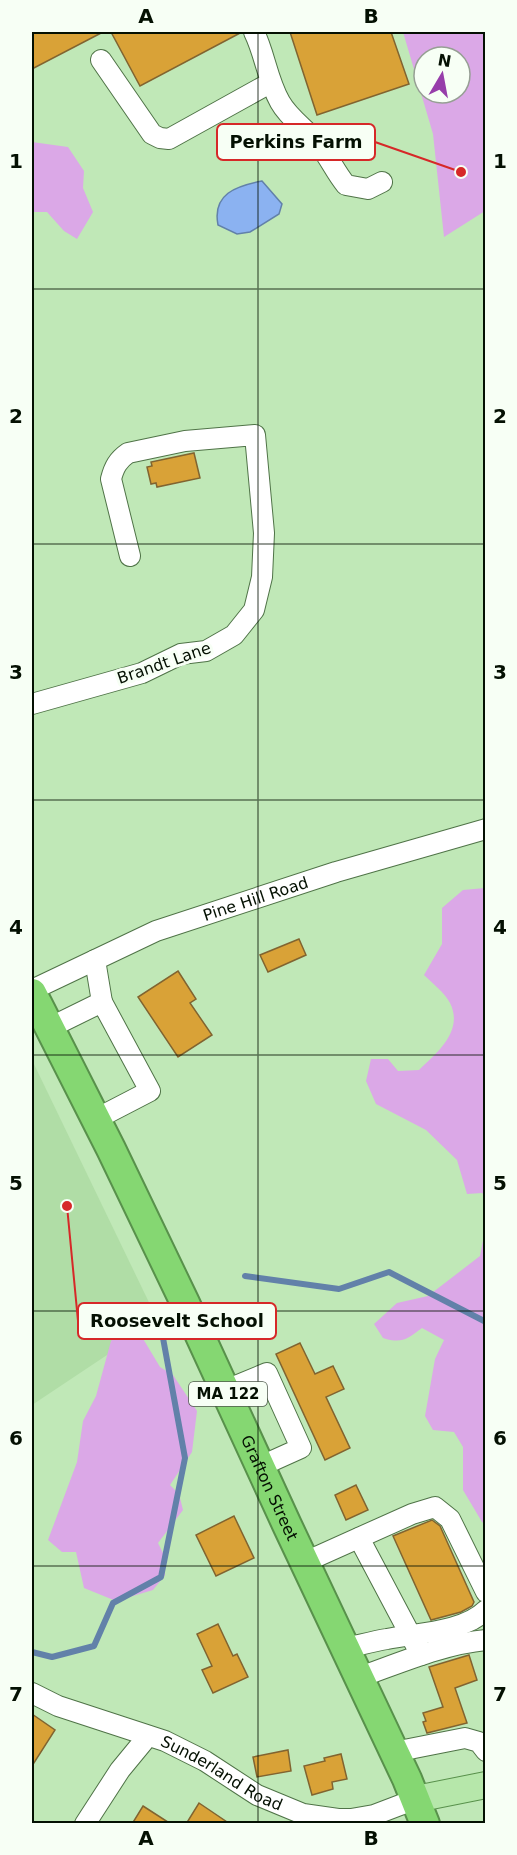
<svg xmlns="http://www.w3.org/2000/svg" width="517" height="1855" font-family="'DejaVu Sans',sans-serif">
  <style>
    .built { fill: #b0dda6 }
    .green { fill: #dba8e7; fill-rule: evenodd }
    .water { fill: #8bb2f1; stroke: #6281a9; stroke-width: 1.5 }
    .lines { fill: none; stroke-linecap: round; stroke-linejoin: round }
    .stream { stroke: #6281a9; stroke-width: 6 }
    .building { fill: #d9a237; stroke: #816430; stroke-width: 1.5 }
    .minor-casing { stroke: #4f7347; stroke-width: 22 }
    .major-casing { stroke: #58914b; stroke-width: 28 }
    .highway-casing { stroke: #58914b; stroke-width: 32 }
    .minor { stroke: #fff; stroke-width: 20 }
    .major { stroke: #b6e7aa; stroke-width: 26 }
    .highway { stroke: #85d772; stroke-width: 28 }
    .grid { fill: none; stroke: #041002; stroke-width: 1.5; stroke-opacity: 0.55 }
    .labels { text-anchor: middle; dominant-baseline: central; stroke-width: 6; stroke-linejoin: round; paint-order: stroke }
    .shield { fill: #f7fff5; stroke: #4d584b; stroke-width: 1.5 }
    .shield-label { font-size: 15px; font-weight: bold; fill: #041002 }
    .street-label { font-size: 16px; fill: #041002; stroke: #f7fff5 }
    .leader { fill: none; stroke: #d62828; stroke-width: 2 }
    .callout-dot { fill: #d62828; stroke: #f7fff5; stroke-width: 2 }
    .callout { fill: #f7fff5; stroke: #d62828; stroke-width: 2 }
    .callout-label { font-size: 18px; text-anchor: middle; font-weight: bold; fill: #041002 }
    .neatline { fill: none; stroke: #041002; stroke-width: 2 }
    .grid-label { font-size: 20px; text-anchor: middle; font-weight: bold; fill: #041002 }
  </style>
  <rect width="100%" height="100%" fill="#c0e8b7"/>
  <polygon class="built" points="32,1060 158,1321 32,1405"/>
  <g class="green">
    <path d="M 403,32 L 485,32 L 485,211 L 444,237 L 433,134 ZM 424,57 L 460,57 L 460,93 L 424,93 Z"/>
    <polygon points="32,142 68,147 84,171 83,188 93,212 77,239 64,231 47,212 32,212"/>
    <path d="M 485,888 L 486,888 L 485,1196 L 482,1193 L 467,1194 L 457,1160 L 426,1130 L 376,1104 L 366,1081 L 371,1059 L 388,1059 L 398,1071 L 419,1070 C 437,1053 464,1031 450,1003 C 445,993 432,983 424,975 L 442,944 L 442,908 L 463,890 Z"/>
    <path d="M 485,1230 L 485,1524 L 482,1522 L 463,1490 L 463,1447 L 454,1432 L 433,1430 L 425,1416 L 435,1359 L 444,1340 L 422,1328 C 407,1339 402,1344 383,1338 L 374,1324 L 397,1303 L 428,1296 L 480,1256 Z"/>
    <polygon points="125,1325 136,1327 160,1367 173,1375 197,1411 192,1452 170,1485 179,1494 183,1510 158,1543 165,1557 165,1575 153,1590 116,1601 84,1588 76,1552 62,1552 48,1540 77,1462 83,1421 96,1396 111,1341"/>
  </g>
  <path class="water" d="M 262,181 L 282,204 L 279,214 L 250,232 L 237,234 L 218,225 C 212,194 236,186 262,181 Z"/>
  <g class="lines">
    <g class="stream">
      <polyline points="245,1276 339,1289 389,1272 486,1322"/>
      <polyline points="32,1652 52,1657 94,1646 113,1603 161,1577 185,1458 163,1338"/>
    </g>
  </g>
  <g class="building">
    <polygon points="32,32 103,32 32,69"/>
    <polygon points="111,32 242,32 140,86"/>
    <polygon points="290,32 391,32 409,84 317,115"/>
    <polygon points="194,453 200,478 157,487 156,483 151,484 147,467 152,466 151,462"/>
    <polygon points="299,939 306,955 268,972 260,955"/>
    <polygon points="178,971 196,999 190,1003 212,1035 178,1057 138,997"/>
    <polygon points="300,1343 315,1374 333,1366 344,1389 326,1397 350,1448 325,1460 276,1354"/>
    <polygon points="356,1485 368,1510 346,1520 335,1495"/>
    <polygon points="234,1516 254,1558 216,1576 196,1535"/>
    <polygon points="432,1520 440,1526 474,1602 472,1606 461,1612 431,1620 393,1536"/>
    <polygon points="218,1624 233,1656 237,1654 248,1677 213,1693 202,1670 212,1666 197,1634"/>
    <polygon points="469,1655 477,1680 455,1688 467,1723 427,1733 423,1722 426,1721 423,1713 443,1707 429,1667"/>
    <polygon points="32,1714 55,1730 32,1766"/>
    <polygon points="288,1750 291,1771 257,1777 253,1757"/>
    <polygon points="341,1754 347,1779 332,1782 333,1789 312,1795 304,1766 325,1761 324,1758"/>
    <polygon points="199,1803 230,1824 186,1824"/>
    <polygon points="143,1806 171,1824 132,1824"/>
  </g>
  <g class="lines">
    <defs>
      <g id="minor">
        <path d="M 254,32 C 265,54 267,79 280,102 C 290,120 308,130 320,146 C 330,159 336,173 346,185 L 368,189 L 382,182"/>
        <polyline points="101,60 152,134 160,138 169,139 270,83"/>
        <path d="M 32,704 L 142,673 L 181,654 L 206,651 L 234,635 L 254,610 L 262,577 L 264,533 L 255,435 L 185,441 L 128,453 C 118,460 114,467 111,479 L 130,556"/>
        <polyline points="95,960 102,1002"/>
        <path id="s1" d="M 32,990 L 156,931 L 336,872 L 486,829"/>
        <polyline points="49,1028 102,1002 150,1091 96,1119"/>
        <polyline points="226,1390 267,1373 301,1448 261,1466"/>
        <polyline points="359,1538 421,1655"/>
        <polyline points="305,1562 412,1514 435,1507 450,1519 486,1592"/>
        <path d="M 346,1648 C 360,1645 374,1641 387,1639 C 417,1633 464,1632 486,1610"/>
        <path d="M 360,1677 C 400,1663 443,1644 486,1640"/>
        <path id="s2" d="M 32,1693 L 58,1706 L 165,1741 L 205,1761 L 257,1795 L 303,1814 L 338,1819 L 351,1819 L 374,1815 L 416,1799"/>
        <polyline points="394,1752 465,1738 479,1742 486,1751"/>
        <polyline points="85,1824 120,1770 148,1736"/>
      </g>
      <polyline id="major" points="416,1799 486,1785"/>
      <g id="highway">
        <path id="s3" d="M 32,993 L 111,1149 L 185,1303 L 287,1525 L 407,1779 L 425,1824"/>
      </g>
    </defs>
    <use href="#minor" class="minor-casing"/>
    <use href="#major" class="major-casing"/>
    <use href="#highway" class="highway-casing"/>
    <use href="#minor" class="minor"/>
    <use href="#major" class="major"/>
    <use href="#highway" class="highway"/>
  </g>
  <path class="grid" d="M 258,32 L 258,1824M 32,289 L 486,289M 32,544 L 486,544M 32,800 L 486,800M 32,1055 L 486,1055M 32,1311 L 486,1311M 32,1566 L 486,1566"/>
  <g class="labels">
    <rect class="shield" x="189" y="1382" width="78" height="24" rx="4.5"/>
    <g class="shield-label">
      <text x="228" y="1394">MA 122</text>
    </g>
    <g class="street-label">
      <text transform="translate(164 663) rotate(-19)">Brandt Lane</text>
      <text stroke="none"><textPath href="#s1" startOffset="242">Pine Hill Road</textPath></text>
      <text stroke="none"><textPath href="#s3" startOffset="549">Grafton Street</textPath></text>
      <text stroke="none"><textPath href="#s2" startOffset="207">Sunderland Road</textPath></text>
    </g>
  </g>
  <path class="leader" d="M461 172L375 142M67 1206L78 1321"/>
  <g class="callout-dot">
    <circle cx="461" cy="172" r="6"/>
    <circle cx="67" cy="1206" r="6"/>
  </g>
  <g class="callout">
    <rect x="217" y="124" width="158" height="36" rx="6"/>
    <rect x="78" y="1303" width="198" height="36" rx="6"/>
  </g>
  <g class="callout-label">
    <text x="296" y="148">Perkins Farm</text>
    <text x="177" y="1327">Roosevelt School</text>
  </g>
  <rect width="517" height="1855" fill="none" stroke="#f7fff5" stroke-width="66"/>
  <g transform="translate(442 75) rotate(10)"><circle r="28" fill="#f7fff5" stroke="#969f94" stroke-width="1.5"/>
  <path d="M0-4.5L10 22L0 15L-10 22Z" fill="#973eaa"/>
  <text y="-9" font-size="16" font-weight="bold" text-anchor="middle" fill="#041002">N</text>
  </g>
  <rect x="33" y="33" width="451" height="1789" class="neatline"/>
  <g class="grid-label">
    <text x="146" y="23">A</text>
    <text x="371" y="23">B</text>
    <text x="16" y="168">1</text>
    <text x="500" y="168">1</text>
    <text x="16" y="423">2</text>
    <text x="500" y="423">2</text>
    <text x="16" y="679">3</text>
    <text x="500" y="679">3</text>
    <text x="16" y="934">4</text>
    <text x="500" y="934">4</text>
    <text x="16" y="1190">5</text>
    <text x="500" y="1190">5</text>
    <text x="16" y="1445">6</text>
    <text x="500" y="1445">6</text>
    <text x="16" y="1701">7</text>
    <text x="500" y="1701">7</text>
    <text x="146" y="1845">A</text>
    <text x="371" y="1845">B</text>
  </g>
</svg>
